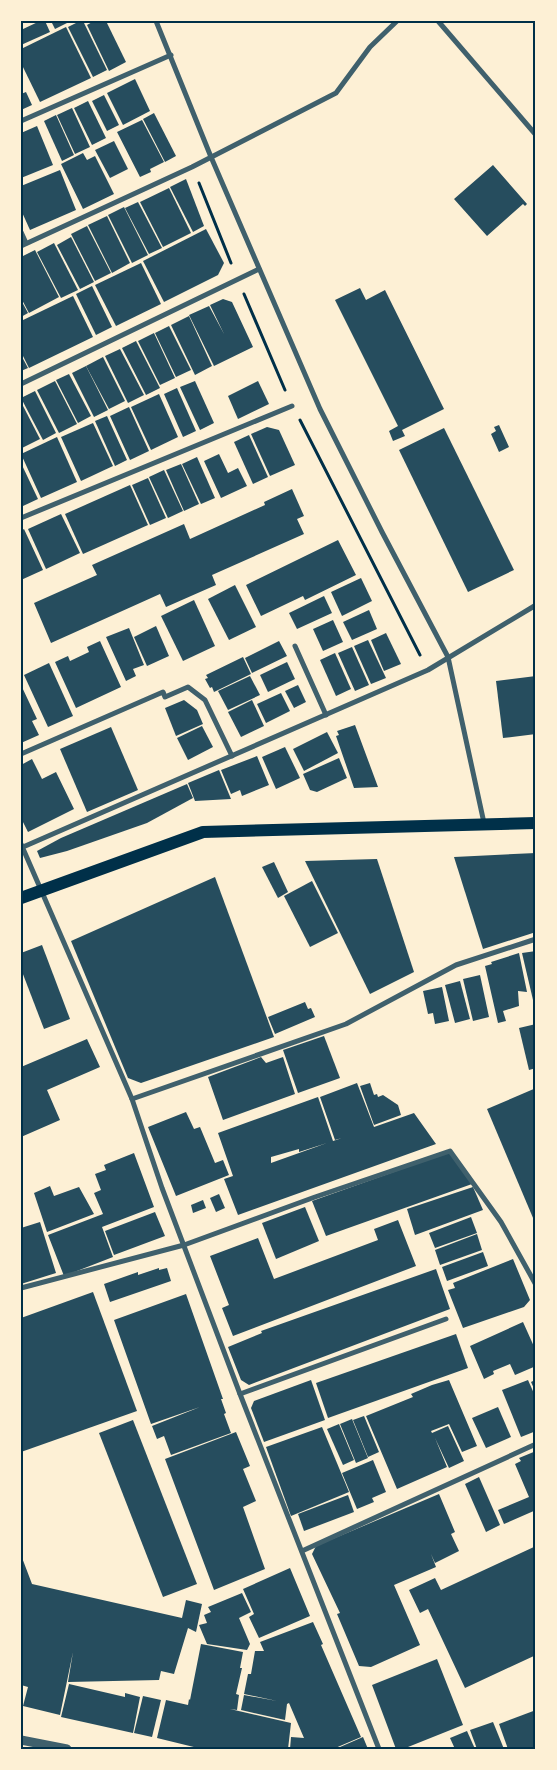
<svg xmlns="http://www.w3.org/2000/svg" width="557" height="1770" font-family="Ubuntu,sans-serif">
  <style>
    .building { fill: #264d5e; fill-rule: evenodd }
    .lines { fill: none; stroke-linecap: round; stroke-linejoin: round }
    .path { stroke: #003049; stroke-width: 3 }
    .minor { stroke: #3f606c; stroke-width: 5 }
    .tertiary { stroke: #3f606c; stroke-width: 9 }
    .primary { stroke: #003049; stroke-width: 12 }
    .neatline { fill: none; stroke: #003049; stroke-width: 2 }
  </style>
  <rect width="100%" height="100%" fill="#fdf0d5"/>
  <g class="building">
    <polygon points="40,21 45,21 50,32 21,45 21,30"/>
    <polygon points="51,21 71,21 55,29"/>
    <polygon points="80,21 83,21 107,70 93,77 68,27"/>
    <polygon points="94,21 106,21 126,62 109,71 87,25"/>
    <polygon points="66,27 91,78 40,102 21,63 21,49"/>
    <polygon points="135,79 150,111 123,125 107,93"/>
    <polygon points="26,92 32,105 21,110 21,94"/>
    <polygon points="104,95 119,125 107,131 92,101"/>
    <polygon points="88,101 106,138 92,145 74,108"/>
    <polygon points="72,108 90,147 75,154 57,115"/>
    <polygon points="154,113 176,156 165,162 143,119"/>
    <polygon points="56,115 74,155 62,161 44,121"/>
    <polygon points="142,120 164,162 150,169 151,172 140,177 117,132"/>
    <polygon points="37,126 53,165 21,178 21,133"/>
    <polygon points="114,141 128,169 110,178 95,150"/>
    <polygon points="83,153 87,160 95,156 114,194 83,209 61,164"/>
    <polygon points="493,165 527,204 525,206 523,204 487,236 454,199"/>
    <polygon points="60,170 76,210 30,230 21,210 21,186"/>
    <polygon points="186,179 204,226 193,232 170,187"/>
    <polygon points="169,188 191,233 163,247 140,202"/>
    <polygon points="138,202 162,248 149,254 125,208"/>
    <polygon points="124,207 148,255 132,263 108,215"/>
    <polygon points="107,216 130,263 112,273 88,225"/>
    <polygon points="87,226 111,273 95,281 71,234"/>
    <polygon points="206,229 224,263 218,275 164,302 143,261"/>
    <polygon points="71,237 94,282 80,289 57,245"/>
    <polygon points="54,243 78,290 61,298 37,252"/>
    <polygon points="35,250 59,297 29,313 21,298 21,257"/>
    <polygon points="141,263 161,304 116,326 95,285"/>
    <polygon points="92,286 112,327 96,335 76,294"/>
    <polygon points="360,288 366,300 385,290 444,409 402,430 405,436 393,441 389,431 398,426 335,300"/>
    <polygon points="73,296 93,337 29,368 21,352 21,321"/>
    <polygon points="223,299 232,302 253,347 214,366 189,315 209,306 224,334 210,305"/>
    <polygon points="21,300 28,313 21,317"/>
    <polygon points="189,316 212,366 195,375 171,325"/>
    <polygon points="169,326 191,370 176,377 155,333"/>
    <polygon points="154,333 175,378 160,385 138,341"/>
    <polygon points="136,341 160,388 146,395 122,348"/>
    <polygon points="120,349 144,395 128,403 105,356"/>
    <polygon points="21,355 28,368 21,371"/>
    <polygon points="103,357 125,401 109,409 86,366"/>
    <polygon points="86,366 108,410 94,417 72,373"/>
    <polygon points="69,374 91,416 78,423 56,380"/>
    <polygon points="55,381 77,424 59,433 37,390"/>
    <polygon points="195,381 214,423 200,430 180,387"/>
    <polygon points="258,381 269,404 238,419 228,396"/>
    <polygon points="177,388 196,431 183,437 164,394"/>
    <polygon points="35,391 56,433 43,440 21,398"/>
    <polygon points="159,394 178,437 151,450 131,407"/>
    <polygon points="21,402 40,439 22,448 21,447"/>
    <polygon points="129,407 149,451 130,460 110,416"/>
    <polygon points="107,416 127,460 115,466 95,421"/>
    <polygon points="93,423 113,466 81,481 61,437"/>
    <polygon points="499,425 509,447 499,452 491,434 496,431 494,427"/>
    <polygon points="267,427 279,430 295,465 270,476 251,434"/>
    <polygon points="444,428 514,570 468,592 399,450"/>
    <polygon points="249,435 268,477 253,484 234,442"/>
    <polygon points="57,437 77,482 41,498 21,454"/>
    <polygon points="219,454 228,473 238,468 247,486 221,498 204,461"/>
    <polygon points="197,457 215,498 201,504 182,464"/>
    <polygon points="21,463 38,499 23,506 21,502"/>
    <polygon points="181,464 199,504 184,511 166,470"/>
    <polygon points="164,470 183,511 168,518 149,477"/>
    <polygon points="148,478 166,518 150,525 132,485"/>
    <polygon points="130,485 148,525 83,554 65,514"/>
    <polygon points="292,489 304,516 297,519 304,534 212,575 216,585 166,607 160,594 51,643 34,603 97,575 92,565 184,524 190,539 265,505 264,502"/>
    <polygon points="61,514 80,553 46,569 28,529"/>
    <polygon points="24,529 43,570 21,580 21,531"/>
    <polygon points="338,540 356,575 305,600 303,596 261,616 246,585"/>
    <polygon points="361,578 372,601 342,616 331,592"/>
    <polygon points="235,585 256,627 229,640 208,599"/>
    <polygon points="324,596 332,613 297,629 289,613"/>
    <polygon points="194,600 215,646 183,661 161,616"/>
    <polygon points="369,610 377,629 352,640 343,622"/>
    <polygon points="333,620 343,642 323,651 313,629"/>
    <polygon points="156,626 169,656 147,666 134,637"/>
    <polygon points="129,628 144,665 133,669 136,676 126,681 106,637"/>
    <polygon points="386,633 401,664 384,671 371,640"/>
    <polygon points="368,640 386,678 371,684 354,646"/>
    <polygon points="100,641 121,687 76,708 55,662 68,656 70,661 89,652 87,647"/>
    <polygon points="279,641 287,656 252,673 245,658"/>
    <polygon points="352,647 369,685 355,691 338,653"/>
    <polygon points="335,653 351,689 336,696 320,660"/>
    <polygon points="243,657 251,674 214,692 212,687 210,688 205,679 208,678 206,675"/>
    <polygon points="287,662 295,679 268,692 260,675"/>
    <polygon points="49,663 73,716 48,727 24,675"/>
    <polygon points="250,676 260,695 228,710 218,691"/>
    <polygon points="536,676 536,734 503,738 496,681"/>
    <polygon points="21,685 37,719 32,721 39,735 21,743"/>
    <polygon points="298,685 306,702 294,708 285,691"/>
    <polygon points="281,693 290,711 266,723 257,704"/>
    <polygon points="184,700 197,710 203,724 176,736 165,708"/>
    <polygon points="252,700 264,726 241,737 228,712"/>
    <polygon points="355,725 378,787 354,788 336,736 339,735 337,731"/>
    <polygon points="202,726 213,747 188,760 177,738"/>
    <polygon points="111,727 138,790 87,812 60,749"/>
    <polygon points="327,732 338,753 304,771 293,749"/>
    <polygon points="285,747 300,778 276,789 262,757"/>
    <polygon points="257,756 269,785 242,796 240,790 231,794 221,770"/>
    <polygon points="339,758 347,778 317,792 310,790 303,774"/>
    <polygon points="32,759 42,779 56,772 74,809 28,832 21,818 21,765"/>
    <polygon points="219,770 231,799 195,801 188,783"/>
    <polygon points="187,784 193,798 147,823 67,851 40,858 37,851 61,838"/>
    <polygon points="536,853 536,932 483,949 454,857"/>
    <polygon points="377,859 414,972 370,994 305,861"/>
    <polygon points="274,862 288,892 278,898 262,867"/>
    <polygon points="215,877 274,1037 141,1083 128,1078 71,941"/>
    <polygon points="312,881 338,933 310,947 284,896"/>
    <polygon points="42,945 70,1019 44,1029 21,969 21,953"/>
    <polygon points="536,951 536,1000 533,1000 522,953"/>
    <polygon points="519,953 527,992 518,991 519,1006 503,1011 506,1021 498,1023 485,966 492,964 491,962"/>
    <polygon points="480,975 489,1017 473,1021 463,979"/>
    <polygon points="460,981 470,1019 455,1023 445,985"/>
    <polygon points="442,987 449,1021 435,1024 433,1013 428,1014 423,991"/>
    <polygon points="305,1002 308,1009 311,1008 315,1017 275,1034 268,1017"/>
    <polygon points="536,1024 536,1068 529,1070 519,1028"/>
    <polygon points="324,1036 340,1078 298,1093 283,1050"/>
    <polygon points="87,1039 100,1067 47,1090 60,1120 21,1137 21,1067"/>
    <polygon points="261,1057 266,1063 283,1057 295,1094 223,1120 208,1077"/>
    <path d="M 357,1083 L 374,1127 L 414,1113 L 436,1144 L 238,1215 L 224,1179 L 233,1176 L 218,1133 L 318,1097 L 333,1141 L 342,1138 L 335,1140 L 320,1097 ZM 327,1143 L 271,1163 L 271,1157 L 299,1149 L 299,1152 Z"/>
    <polygon points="370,1083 374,1095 377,1094 378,1097 383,1095 398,1105 401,1115 374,1125 360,1086"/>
    <polygon points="536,1088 536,1225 487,1109"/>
    <polygon points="186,1112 194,1129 200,1127 215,1163 223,1160 229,1175 176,1196 148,1127"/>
    <polygon points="450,1152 472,1184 326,1236 312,1201"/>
    <polygon points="134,1153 154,1207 102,1227 113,1257 64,1276 48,1235 103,1214 94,1193 101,1190 95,1174 106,1170 104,1165"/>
    <polygon points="50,1186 54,1196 79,1187 94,1214 47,1232 34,1193"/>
    <polygon points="473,1187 483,1210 415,1235 407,1209"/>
    <polygon points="219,1194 225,1208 216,1212 210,1198"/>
    <polygon points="203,1200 206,1208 193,1213 191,1205"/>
    <polygon points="305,1207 319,1241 276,1259 262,1223"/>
    <polygon points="155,1212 165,1236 114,1255 105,1231"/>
    <polygon points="471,1217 477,1233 435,1248 429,1233"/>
    <polygon points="398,1220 416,1266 233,1336 222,1308 229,1305 210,1256 258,1238 274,1279 378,1240 374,1229"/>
    <polygon points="40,1222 56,1273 21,1284 21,1228"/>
    <polygon points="477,1234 482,1250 440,1265 435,1250"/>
    <polygon points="483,1252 488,1266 447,1281 442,1267"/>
    <polygon points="513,1259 530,1300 524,1307 463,1328 448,1290 455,1288 453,1283"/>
    <polygon points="159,1268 159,1270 167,1268 171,1281 110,1302 104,1284 138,1272 138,1275"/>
    <polygon points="436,1269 450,1309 249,1385 241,1380 228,1347 262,1333 261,1331"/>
    <polygon points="93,1292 137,1411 21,1452 21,1318"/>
    <polygon points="186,1294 223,1399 221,1399 226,1413 224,1414 231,1433 171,1455 164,1436 157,1439 152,1426 200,1407 151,1424 114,1320"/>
    <polygon points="523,1322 536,1351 536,1366 515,1375 510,1364 493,1371 494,1374 484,1379 470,1346"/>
    <polygon points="456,1334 468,1368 328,1418 316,1383"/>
    <polygon points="536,1375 536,1393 531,1382 535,1380 533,1376"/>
    <polygon points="311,1380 325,1420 264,1442 251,1408 254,1401"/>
    <polygon points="449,1380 477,1446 462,1452 449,1424 431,1431 432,1433 448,1426 464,1461 449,1468 435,1438 447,1467 397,1489 366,1416 413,1397 411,1394 432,1385"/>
    <polygon points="528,1380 536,1398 536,1431 521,1437 502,1390"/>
    <polygon points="498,1407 511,1437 486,1448 472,1418"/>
    <polygon points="364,1416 379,1452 368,1457 353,1420"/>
    <polygon points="352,1419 368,1458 356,1463 340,1424"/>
    <polygon points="133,1420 197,1584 163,1597 99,1433"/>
    <polygon points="339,1424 354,1460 343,1465 327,1429"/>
    <polygon points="322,1427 349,1492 291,1516 266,1447"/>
    <polygon points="236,1432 250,1466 243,1469 256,1501 243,1507 265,1569 214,1590 165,1459"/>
    <polygon points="536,1451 536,1510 504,1524 498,1510 529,1497 515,1464 521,1461 519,1458"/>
    <polygon points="373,1460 386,1492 372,1498 374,1502 357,1509 342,1473"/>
    <polygon points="479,1477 500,1525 486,1532 465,1484"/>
    <polygon points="439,1494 455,1532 451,1534 459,1551 435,1563 431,1554 436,1567 394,1585 420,1645 371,1667 359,1666 337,1614 340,1613 312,1554 316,1546"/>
    <polygon points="348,1495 354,1512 304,1531 298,1514"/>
    <polygon points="536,1546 536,1655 465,1688 428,1609 420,1613 409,1590 435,1578 441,1590"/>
    <polygon points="21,1555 32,1584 182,1618 186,1600 202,1604 196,1632 188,1628 174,1674 161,1671 159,1680 68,1682 73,1652 60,1715 23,1706 28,1687 21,1685"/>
    <polygon points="290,1568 310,1616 259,1638 249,1617 254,1614 243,1589"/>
    <polygon points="242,1593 251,1612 239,1618 250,1644 247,1650 207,1644 199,1625 207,1623 204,1615 211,1612 208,1607"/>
    <polygon points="313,1622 323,1644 321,1645 361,1737 333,1749 290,1749 291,1737 304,1738 289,1703 287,1704 285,1720 241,1710 244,1695 277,1701 244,1694 248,1674 251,1674 255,1651 264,1651 260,1642"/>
    <polygon points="201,1644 243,1652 240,1668 242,1668 236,1694 239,1695 237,1710 230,1709 291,1723 288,1749 202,1749 157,1738 166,1700 188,1705 189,1699 190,1700"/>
    <polygon points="437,1659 463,1725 403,1749 396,1749 372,1685"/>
    <polygon points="69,1684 125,1697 125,1693 140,1697 133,1733 61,1717"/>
    <polygon points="143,1696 161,1700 152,1737 134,1733"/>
    <polygon points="536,1710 536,1749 508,1749 499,1724"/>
    <polygon points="493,1722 504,1749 477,1749 470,1730"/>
    <polygon points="467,1731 475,1749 455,1749 450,1738"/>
    <polygon points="363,1737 368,1749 341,1749 340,1747"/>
  </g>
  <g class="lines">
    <g class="path">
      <polyline points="199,183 231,263"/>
      <polyline points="244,294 285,390"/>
      <polyline points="300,420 420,655"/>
    </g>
    <g class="minor">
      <polyline points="156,21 211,157 320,409 382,532 448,657 484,823"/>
      <polyline points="438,21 536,135"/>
      <polyline points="21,121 171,55"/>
      <polyline points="21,232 26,243"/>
      <polyline points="21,246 192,167 336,93 370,47 397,21"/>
      <polyline points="21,384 259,269"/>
      <polyline points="21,518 292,406"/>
      <polyline points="295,646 326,715"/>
      <polyline points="21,754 163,692 165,697 188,687 205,700 232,756"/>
      <polyline points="21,844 132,1099 162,1188 240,1394 379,1749"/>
      <polyline points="23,847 428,670 536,605"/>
      <polyline points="132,1099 346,1024 456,965 536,939"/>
      <polyline points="21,1288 184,1245 315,1197 450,1151 501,1222 536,1285"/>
      <polyline points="240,1394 446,1319"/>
      <polyline points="302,1551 536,1444"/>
    </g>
    <polyline class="tertiary" points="21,1740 67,1749"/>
    <polyline class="primary" points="21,898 203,832 536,823"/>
  </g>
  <rect width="557" height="1770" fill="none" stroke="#fdf0d5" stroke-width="45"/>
  <rect x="22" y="22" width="512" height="1726" class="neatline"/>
</svg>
